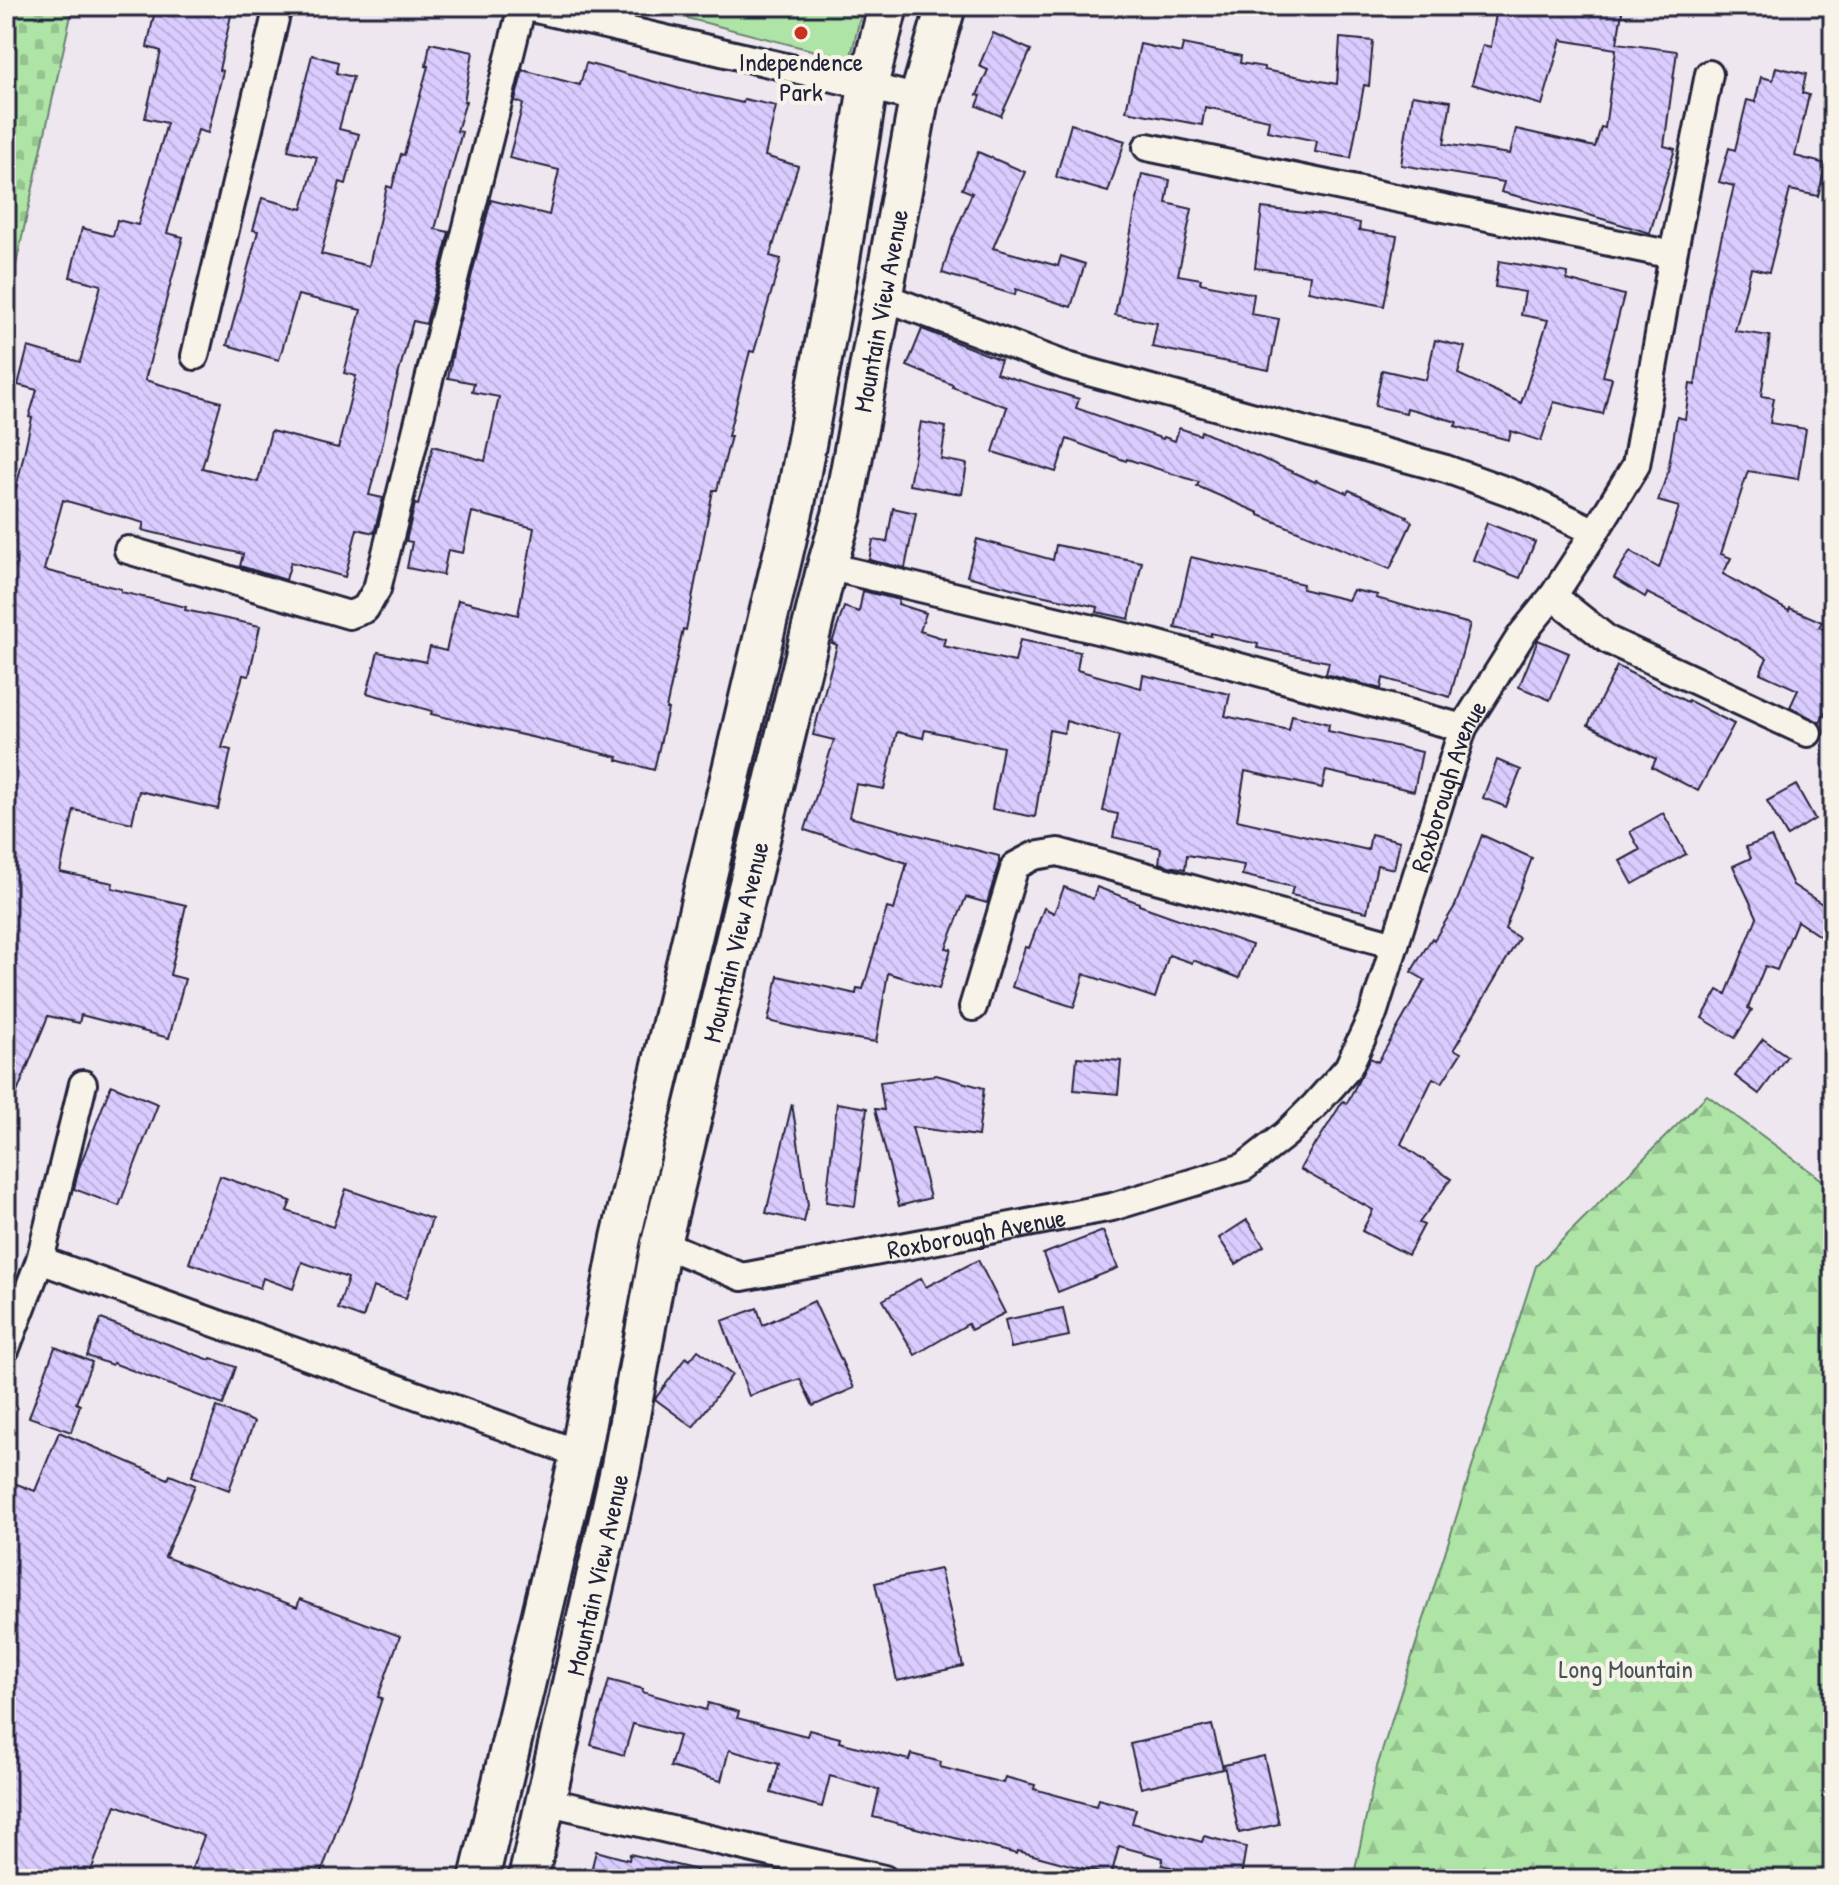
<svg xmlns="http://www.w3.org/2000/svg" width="1839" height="1885" font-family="'Patrick Hand',sans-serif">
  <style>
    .forest { fill: url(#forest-firs); stroke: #688370; stroke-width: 2 }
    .cemetery { fill: url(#cemetery-stones); stroke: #688370; stroke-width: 2 }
    .pitch { fill: #aee4a6; stroke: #688370; stroke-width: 2 }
    .building { fill: url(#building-back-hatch); stroke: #22223b; stroke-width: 2 }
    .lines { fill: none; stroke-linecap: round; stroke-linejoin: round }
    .street-casing { stroke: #22223b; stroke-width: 32 }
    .secondary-casing { stroke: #22223b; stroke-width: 44 }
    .street { stroke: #f7f3e8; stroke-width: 26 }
    .secondary { stroke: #f7f3e8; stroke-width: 38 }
    .poi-dot { fill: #c8321e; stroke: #f7f3e8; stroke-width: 3 }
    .labels { text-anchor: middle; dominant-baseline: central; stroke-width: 8; stroke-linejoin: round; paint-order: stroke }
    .poi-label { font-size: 26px; fill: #22223b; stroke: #f7f3e8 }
    .street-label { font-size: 26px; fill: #22223b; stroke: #f7f3e8 }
    .park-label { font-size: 26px; fill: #455256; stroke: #f7f3e8 }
  </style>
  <defs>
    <pattern id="forest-firs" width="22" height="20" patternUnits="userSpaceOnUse" patternTransform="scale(2)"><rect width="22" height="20" fill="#aee4a6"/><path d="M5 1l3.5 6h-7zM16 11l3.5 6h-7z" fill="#95c390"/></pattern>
    <pattern id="cemetery-stones" width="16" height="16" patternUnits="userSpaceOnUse" patternTransform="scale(2)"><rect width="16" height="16" fill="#aee4a6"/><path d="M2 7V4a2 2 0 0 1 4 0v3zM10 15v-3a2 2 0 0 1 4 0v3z" fill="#95c390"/></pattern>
    <pattern id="building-back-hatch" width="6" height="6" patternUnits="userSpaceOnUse" patternTransform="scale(2)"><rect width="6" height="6" fill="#daccff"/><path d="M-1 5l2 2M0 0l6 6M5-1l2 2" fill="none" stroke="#bbafdb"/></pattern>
  </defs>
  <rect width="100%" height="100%" fill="#eee7ef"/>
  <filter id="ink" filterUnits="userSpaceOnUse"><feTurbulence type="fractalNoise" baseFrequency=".0125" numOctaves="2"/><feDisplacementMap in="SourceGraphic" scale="16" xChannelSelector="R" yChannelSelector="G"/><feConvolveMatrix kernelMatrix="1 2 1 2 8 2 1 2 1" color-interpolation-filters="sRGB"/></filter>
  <g filter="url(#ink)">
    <polygon class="forest" points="1707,1095 1833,1188 1833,1879 1353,1879 1376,1770 1536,1266"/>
    <polygon class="cemetery" points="6,6 73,6 6,310"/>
    <polygon class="pitch" points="640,6 863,6 850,60"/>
    <g class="building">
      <polygon points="156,6 233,6 219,70 223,71 208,133 198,130 167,233 183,237 145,380 221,402 202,468 258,482 271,431 338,448 356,376 344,373 361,310 298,295 279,360 227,345 258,231 253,230 262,198 302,209 317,157 288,150 312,55 338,62 336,73 353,77 339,129 359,134 346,184 340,182 321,254 369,266 387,186 392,188 401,154 404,155 428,66 426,66 430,43 473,52 464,101 466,101 457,131 462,132 435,229 449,232 426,324 413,321 393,394 383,442 369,495 383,498 374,533 357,529 345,577 291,562 286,580 240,566 243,554 142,530 144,523 63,500 44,570 121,589 121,592 186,607 185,610 260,626 249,676 243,675 222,748 231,750 218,809 139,791 132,823 74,810 60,872 113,883 112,888 186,905 170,975 185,979 169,1038 81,1015 79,1023 48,1016 7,1117 6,871 16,830 13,829 15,819 6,817 6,512 13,488 16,489 32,418 29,417 37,390 18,385 28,347 80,362 101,285 70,277 82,228 113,236 117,220 138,225 167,123 145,118 161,51 147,47"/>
      <polygon points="1497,6 1623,6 1617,43 1677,51 1664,146 1675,149 1650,233 1572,210 1501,192 1504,182 1401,165 1412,95 1451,101 1444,144 1510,154 1516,129 1595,147 1601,127 1605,128 1616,49 1561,40 1542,105 1472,84 1483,45 1491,47"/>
      <polygon points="993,33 1031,50 1001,116 977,106 981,96 977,95 988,70 979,66"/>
      <polygon points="1340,38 1373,41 1369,86 1364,85 1351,158 1315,152 1317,141 1267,131 1269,120 1205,107 1202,125 1126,111 1140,44 1181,53 1183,44 1241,56 1240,63 1264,67 1264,70 1337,84"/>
      <polygon points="586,63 681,89 743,103 744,99 776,106 765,156 798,166 770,256 781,259 754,352 750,351 728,436 731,436 717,490 713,490 686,630 683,629 666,709 668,709 654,770 617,760 618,757 431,714 432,711 367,693 378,652 426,662 430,647 446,651 458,600 518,615 534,528 472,512 463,553 448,550 443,575 407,568 412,542 406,541 415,504 418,505 433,446 485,461 499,397 472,392 474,383 448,378 456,336 491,200 549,215 559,170 509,158 523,104 515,101 523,70 580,85"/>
      <polygon points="1776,67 1806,74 1802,93 1809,95 1795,156 1826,164 1818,196 1790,190 1769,272 1751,268 1735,331 1770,336 1761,396 1774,398 1770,423 1806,429 1798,479 1748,471 1721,554 1731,558 1723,574 1789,611 1790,608 1822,622 1819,627 1833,634 1833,697 1820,723 1790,707 1798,690 1760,673 1767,658 1703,621 1647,593 1645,597 1614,578 1630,551 1659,568 1679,507 1658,501 1668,471 1677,417 1685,419 1690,384 1695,385 1709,288 1734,186 1719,182 1729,148 1735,150 1747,100 1755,102 1761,77 1773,80"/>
      <polygon points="1071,124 1125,141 1108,192 1056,177"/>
      <polygon points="978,152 1025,172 993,248 1058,266 1061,256 1085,264 1071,307 1016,289 1015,295 942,273 951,243 972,193 962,189"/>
      <polygon points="1142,174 1170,180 1166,203 1192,209 1178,275 1201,279 1200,283 1254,294 1251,314 1279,319 1269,370 1152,347 1157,323 1115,315"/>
      <polygon points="1262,208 1322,215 1360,223 1359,230 1397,236 1384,306 1308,291 1310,275 1255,268"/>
      <polygon points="1499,261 1568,273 1567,280 1624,295 1603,376 1612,378 1603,414 1554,402 1541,441 1511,431 1509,440 1455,426 1457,422 1407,408 1406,413 1375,406 1382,370 1426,380 1435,340 1465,347 1458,374 1521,403 1548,320 1521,315 1525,292 1495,287"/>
      <polygon points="922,329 1001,360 996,373 1079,399 1076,408 1163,439 1164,437 1175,441 1179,428 1200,435 1201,431 1315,482 1316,480 1347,493 1349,490 1407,516 1406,518 1412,522 1390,569 1259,515 1259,513 1197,486 1199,482 1127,459 1126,461 1067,439 1056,472 993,452 1007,407 952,387 953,385 907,366"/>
      <polygon points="921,422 946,427 941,459 967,464 962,494 909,485"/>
      <polygon points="893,508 916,513 905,568 869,560 873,540 887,542"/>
      <polygon points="1487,523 1535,542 1520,578 1473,560"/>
      <polygon points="977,539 1053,560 1056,545 1142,562 1129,619 1097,612 1098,607 1026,592 967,576"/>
      <polygon points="1191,557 1303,584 1302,589 1348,600 1353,590 1378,595 1376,598 1470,624 1450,697 1383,678 1381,689 1326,674 1329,662 1257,648 1258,644 1211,633 1211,636 1175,628"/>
      <polygon points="863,591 899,600 898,604 926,613 920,631 945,639 943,646 1015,662 1020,640 1080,652 1077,670 1141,688 1143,675 1230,694 1225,716 1289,730 1292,715 1329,724 1328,731 1422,752 1414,791 1326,771 1322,788 1245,771 1237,820 1368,850 1371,834 1400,841 1394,869 1377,865 1367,912 1291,895 1293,887 1242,875 1244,865 1187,855 1185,869 1169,866 1159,863 1161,848 1113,837 1118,814 1103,811 1119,736 1066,721 1064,733 1049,730 1035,817 992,809 1003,747 925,730 923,738 897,732 884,789 856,784 849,817 999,856 999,863 987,903 966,897 946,948 951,949 939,989 888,973 876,1042 819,1033 768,1021 778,976 856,994 857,988 863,989 887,908 894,910 907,863 805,830 834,740 813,735 837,645 832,643 844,607 859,612"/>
      <polygon points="1538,640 1569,653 1550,700 1519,687"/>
      <polygon points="1617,666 1687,702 1688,700 1734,724 1698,791 1652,767 1656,759 1588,725"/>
      <polygon points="1497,760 1521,770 1506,807 1483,798"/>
      <polygon points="1796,785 1815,819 1787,836 1767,801"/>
      <polygon points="1663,813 1686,854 1633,884 1620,861 1640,850 1630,832"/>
      <polygon points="1482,835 1532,858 1505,929 1519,938 1454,1049 1461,1053 1442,1083 1433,1078 1401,1144 1451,1179 1419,1223 1424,1225 1408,1255 1362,1231 1373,1210 1300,1169 1315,1143 1316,1144 1343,1101 1347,1103 1370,1058 1378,1062 1425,980 1411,972 1432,938 1434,940 1455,906"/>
      <polygon points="1771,837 1793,885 1833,911 1833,918 1821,937 1797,921 1777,970 1765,966 1748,1008 1752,1010 1735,1038 1702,1018 1718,990 1726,994 1757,917 1733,866 1751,858 1746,847"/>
      <polygon points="1064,887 1093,899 1097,887 1139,903 1139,905 1252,945 1239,978 1193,960 1192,963 1169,955 1155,998 1084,974 1074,1007 1012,987 1025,947 1029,948 1044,908 1054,913"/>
      <polygon points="1763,1039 1787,1056 1759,1094 1735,1076"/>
      <polygon points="1077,1057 1121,1061 1118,1094 1074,1090"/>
      <polygon points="936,1075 984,1088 978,1136 912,1127 930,1198 899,1206 875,1109 884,1110 880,1082"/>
      <polygon points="111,1085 158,1104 119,1206 74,1189 79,1168"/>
      <polygon points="837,1103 867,1108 855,1206 826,1202"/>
      <polygon points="792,1104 808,1205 804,1222 766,1213"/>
      <polygon points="220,1176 291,1201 287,1211 333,1227 346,1189 432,1219 406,1298 373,1287 363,1318 338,1309 348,1278 302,1262 293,1289 263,1278 260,1288 189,1263"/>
      <polygon points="1247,1220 1264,1246 1236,1264 1219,1238"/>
      <polygon points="1103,1231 1118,1268 1058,1292 1043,1254"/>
      <polygon points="978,1260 1005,1313 971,1330 968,1324 915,1355 883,1300 921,1278 926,1287"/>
      <polygon points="814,1301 854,1388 813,1406 800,1379 749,1396 722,1321 757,1308 763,1325"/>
      <polygon points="1063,1308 1069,1336 1011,1348 1005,1320"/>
      <polygon points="101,1319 210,1360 211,1358 236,1367 223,1405 113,1363 112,1365 87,1356"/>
      <polygon points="55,1347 92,1362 76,1403 80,1405 71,1432 29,1417"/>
      <polygon points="698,1350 732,1375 693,1427 655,1399 686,1357 690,1360"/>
      <polygon points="217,1407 254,1422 229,1490 192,1476"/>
      <polygon points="59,1432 168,1479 170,1475 195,1485 165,1557 297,1607 300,1599 400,1636 378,1697 382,1698 360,1766 319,1879 188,1879 204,1836 116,1805 88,1879 6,1879 6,1480 35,1491"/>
      <polygon points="940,1569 963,1666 897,1681 875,1583"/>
      <polygon points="609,1680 643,1689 642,1692 706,1710 708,1703 739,1712 737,1718 807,1736 809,1730 840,1738 839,1742 909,1760 911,1754 941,1762 940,1767 1003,1783 1005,1777 1035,1785 1034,1789 1096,1806 1098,1799 1136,1809 1132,1823 1202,1842 1204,1836 1246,1847 1241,1877 1234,1875 1233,1879 1171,1879 1174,1868 1162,1865 1163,1858 1119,1846 1111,1876 1018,1851 1017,1854 873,1817 879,1790 830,1776 822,1807 771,1793 779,1764 729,1750 721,1781 670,1767 679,1736 633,1724 624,1755 591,1745"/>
      <polygon points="1212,1725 1223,1769 1141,1788 1130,1744"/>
      <polygon points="1264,1756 1279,1824 1239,1833 1224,1765"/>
      <polygon points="596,1851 629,1860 630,1854 697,1870 695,1879 589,1879"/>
    </g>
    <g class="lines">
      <defs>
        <g id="street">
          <polyline points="523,6 868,86 919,99"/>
          <polyline points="1147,147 1673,255"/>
          <polyline points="195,356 278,6"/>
          <polyline points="1595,532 1636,465 1673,255 1709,74"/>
          <polyline points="128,550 349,615 365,609 377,589 522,6"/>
          <polyline points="827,566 1152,643 1463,728"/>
          <polyline points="1553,596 1608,640 1808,733"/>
          <polyline points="973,1007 1015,866 1034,856 1058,852 1395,945"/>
          <path id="s1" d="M 661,1243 L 742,1277 L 1112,1207 L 1244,1167 L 1286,1134 L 1315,1105 L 1348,1068 L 1373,1014 L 1463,728 L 1522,634 L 1553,596 L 1595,532 L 1521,496 L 1446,469 L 1067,366 L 884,297"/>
          <polyline points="40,1260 580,1454"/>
          <polyline points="6,1348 40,1260 83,1084"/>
          <polyline points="545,1801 884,1879"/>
        </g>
        <g id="secondary">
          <polyline points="479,1879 580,1454 621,1238 795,504 836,284 868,86 888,6"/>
          <path id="s2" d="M 528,1879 L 621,1466 L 661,1243 L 827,566 L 842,515 L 919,99 L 946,6"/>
        </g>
      </defs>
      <use href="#street" class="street-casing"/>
      <use href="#secondary" class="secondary-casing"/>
      <use href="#street" class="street"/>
      <use href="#secondary" class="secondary"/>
    </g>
  </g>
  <circle class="poi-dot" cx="801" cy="33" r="8"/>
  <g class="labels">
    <g class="poi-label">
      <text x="801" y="61">Independence<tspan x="801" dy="30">Park</tspan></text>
    </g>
    <g class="street-label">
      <text stroke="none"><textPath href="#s2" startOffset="1608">Mountain View Avenue</textPath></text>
      <text stroke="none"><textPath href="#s1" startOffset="1046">Roxborough Avenue</textPath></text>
      <text stroke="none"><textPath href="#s2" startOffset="960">Mountain View Avenue</textPath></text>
      <text stroke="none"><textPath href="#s1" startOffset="326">Roxborough Avenue</textPath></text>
      <text stroke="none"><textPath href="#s2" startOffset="312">Mountain View Avenue</textPath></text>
    </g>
    <g class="park-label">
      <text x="1626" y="1668">Long Mountain</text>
    </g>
  </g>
  <rect width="1839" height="1885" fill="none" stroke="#f7f3e8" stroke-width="32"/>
  <rect x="16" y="16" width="1807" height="1853" fill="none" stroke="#22223b" stroke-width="3" filter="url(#ink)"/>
</svg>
